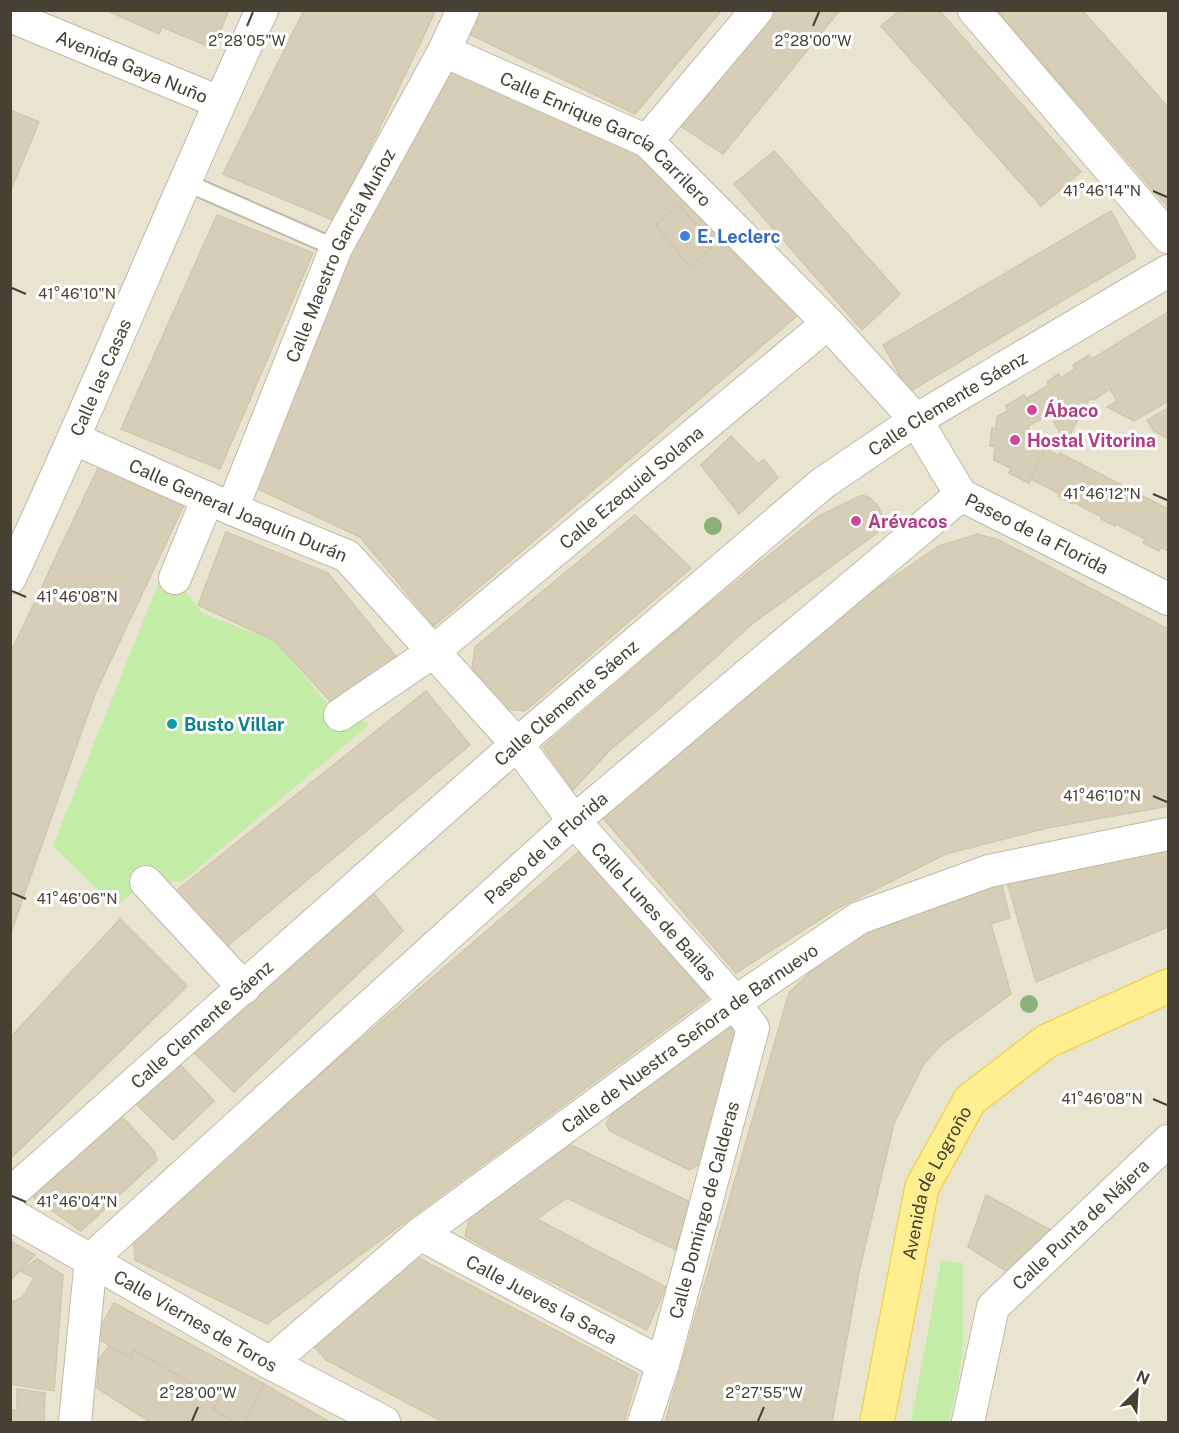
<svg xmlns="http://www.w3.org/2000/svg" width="1179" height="1433" font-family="'Public Sans',sans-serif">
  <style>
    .residential { fill: #e8e4d0 }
    .green { fill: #c3eca7 }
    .building { fill: #d6ceb7; stroke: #d1c8aa; stroke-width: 1.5 }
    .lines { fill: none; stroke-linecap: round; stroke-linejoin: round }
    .lane-casing { stroke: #bfbaa5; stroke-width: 20 }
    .street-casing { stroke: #bfbaa5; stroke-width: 34 }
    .primary-casing { stroke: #eed656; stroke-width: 36 }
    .lane { stroke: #fff; stroke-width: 16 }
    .street { stroke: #fff; stroke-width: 32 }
    .primary { stroke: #ffef90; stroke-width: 33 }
    .tree { fill: #8bb178 }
    .ticks { fill: none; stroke: #464133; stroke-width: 2 }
    .shop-dot { fill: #3f7fe0; stroke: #fff; stroke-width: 2 }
    .hotel-dot { fill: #d1479c; stroke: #fff; stroke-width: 2 }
    .culture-dot { fill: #0f9aa8; stroke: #fff; stroke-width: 2 }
    .labels { text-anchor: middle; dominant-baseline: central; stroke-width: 6; stroke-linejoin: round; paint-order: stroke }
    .street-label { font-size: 18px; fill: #464133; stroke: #fff }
    .shop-label { font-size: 18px; font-weight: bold; fill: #366cbe; stroke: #fff; text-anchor: start }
    .hotel-label { font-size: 18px; font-weight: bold; fill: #b23c85; stroke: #fff; text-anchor: start }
    .culture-label { font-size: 18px; font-weight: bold; fill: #0d838f; stroke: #fff; text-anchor: start }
    .ticks-label { font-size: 15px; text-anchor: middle; fill: #464133; stroke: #fff; stroke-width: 6; stroke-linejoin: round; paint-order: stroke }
  </style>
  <rect width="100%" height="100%" fill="#f3f1e3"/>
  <rect class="residential" x="11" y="11" width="1157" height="1411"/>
  <g class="green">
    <polygon points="161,577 175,578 202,613 275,641 333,710 370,724 183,881 146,882 115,907 53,846"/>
    <path d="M 941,1261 L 963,1263 C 962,1290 963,1317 963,1343 C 962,1369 954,1397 949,1422 L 911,1422 Z"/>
  </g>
  <g class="building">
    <polygon points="106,10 229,10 215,43 205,45 162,27 159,34"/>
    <polygon points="304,10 436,10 335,221 223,174"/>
    <polygon points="475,10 722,10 635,114 469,34"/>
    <polygon points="772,10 840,10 723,154 675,122"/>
    <polygon points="900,10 939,10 1081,172 1041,206 881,26"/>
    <polygon points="996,10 1082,10 1168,107 1168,207"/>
    <polygon points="452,66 662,163 798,315 434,626 360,537 256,488 346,261"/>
    <polygon points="10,110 39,122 10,192"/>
    <polygon points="774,151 900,294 862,330 734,184"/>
    <polygon points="679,204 713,246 690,267 656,225"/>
    <polygon points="1111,211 1136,257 909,392 883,345"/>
    <polygon points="217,215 313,253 220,469 121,429"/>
    <polygon points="1168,312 1168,401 1134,421 1107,407 1117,401 1110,389 1094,400 1090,398 1069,436 1060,433 1050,414 1028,426 1030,435 1047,444 1045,448 1059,456 1060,453 1168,509 1168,551 1161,547 1159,551 1143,543 1145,539 1116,524 1115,526 1101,519 1102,517 1073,502 1072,504 1058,496 1060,494 1031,479 1029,483 1009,473 1011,468 994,460 995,446 990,446 992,428 996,429 997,417 1009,410 1006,406 1024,395 1026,399 1049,385 1047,382 1058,374 1061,378 1075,369 1073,365 1089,355 1092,359"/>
    <polygon points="1024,395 1039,420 1028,426 1030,435 1047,444 1029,483 1009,473 1011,468 994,460 995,446 990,446 992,428 996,429 997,417 1009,410 1006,406"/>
    <polygon points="1168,408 1168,439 1154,431 1147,420"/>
    <polygon points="731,436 758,464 764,459 778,478 739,514 701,465"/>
    <polygon points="99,466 184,505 95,694 10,935 10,654"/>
    <polygon points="862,495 870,498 878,506 883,517 877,533 752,624 660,708 610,750 573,790 543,747 698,613 783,544 819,516"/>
    <polygon points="635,515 691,568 525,711 506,709 472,669 475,647"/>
    <polygon points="226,532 328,573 404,666 340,712 275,641 198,605"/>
    <polygon points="978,534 999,540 1168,629 1168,806 1047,828 946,854 838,908 736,973 603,818 817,629 939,546"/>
    <polygon points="426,691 470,745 219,953 166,899"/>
    <polygon points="1168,837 1168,927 1036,982 1005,875"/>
    <polygon points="582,849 708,998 267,1324 135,1260 134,1245 142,1227"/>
    <polygon points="1000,877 1010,918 991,924 1011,994 941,1045 924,1064 894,1123 859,1272 832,1422 665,1422 789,993 845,939"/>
    <polygon points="371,890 403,931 234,1092 184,1043"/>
    <polygon points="120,919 187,986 10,1159 10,1038"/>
    <polygon points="726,1025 740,1033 702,1163 689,1170 610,1131 606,1124 617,1106 632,1098"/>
    <polygon points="174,1058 214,1101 173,1140 128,1096"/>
    <polygon points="112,1111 125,1120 154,1151 157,1160 81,1231 34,1198 33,1188"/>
    <polygon points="569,1144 690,1202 676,1250 567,1198 537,1219 666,1287 647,1330 508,1260 465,1236 471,1211"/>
    <polygon points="986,1195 1056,1233 1014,1276 968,1247"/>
    <polygon points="12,1242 35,1255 10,1280 10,1243"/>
    <polygon points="417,1257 638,1374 624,1422 443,1422 326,1360 313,1345 329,1323"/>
    <polygon points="37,1259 63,1275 54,1391 10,1384 10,1303 23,1297 34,1278 20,1271"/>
    <polygon points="114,1303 264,1384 244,1422 234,1422 213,1409 219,1399 134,1350 130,1358 95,1337"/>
    <polygon points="109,1346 130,1358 134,1350 219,1399 213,1409 232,1421 231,1422 150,1422 97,1388 99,1359"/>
    <polygon points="264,1384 330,1422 244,1422"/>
    <polygon points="17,1389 45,1393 44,1422 10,1422 10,1409 17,1411"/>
  </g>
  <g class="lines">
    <defs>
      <polyline id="lane" points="185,182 336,248"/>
      <g id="street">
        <polyline points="974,10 1168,237"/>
        <path id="s1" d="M 10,16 L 219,102"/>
        <path id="s2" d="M 444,51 L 647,141 L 828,323 L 916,420 L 961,495"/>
        <polyline points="647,141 757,10"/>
        <path id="s3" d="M 75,439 L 232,509 L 347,556 L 517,744 L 574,821 L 723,988 L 753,1028 L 663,1364 L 644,1422"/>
        <path id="s4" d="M 232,509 L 336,248 L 444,51 L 463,10"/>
        <path id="s5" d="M 10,578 C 98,390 175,198 262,10"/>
        <polyline points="175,578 208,498"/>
        <path id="s6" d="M 340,715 L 434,651 L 828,323"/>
        <polyline points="146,882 244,988"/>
        <path id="s7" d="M 10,1194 L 517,744 L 823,483 L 916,420 L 1168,271"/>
        <path id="s8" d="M 10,1214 L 270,1363 L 384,1422"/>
        <path id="s9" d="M 420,1234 L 663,1364"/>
        <path id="s10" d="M 270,1363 L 420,1234 L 734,1003 L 859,918 L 989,871 L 1168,834"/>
        <path id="s11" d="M 75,1422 L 91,1259 L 574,821 L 961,495 L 1168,599"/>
        <path id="s12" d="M 968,1422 L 993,1307 L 1168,1141"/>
      </g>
      <g id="primary">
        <path id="s13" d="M 877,1422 L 922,1187 L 970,1100 L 1047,1041 L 1168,986"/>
      </g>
    </defs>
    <use href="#lane" class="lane-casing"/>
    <use href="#street" class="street-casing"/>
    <use href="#primary" class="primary-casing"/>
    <use href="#lane" class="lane"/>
    <use href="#street" class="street"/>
    <use href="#primary" class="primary"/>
  </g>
  <g class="tree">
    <circle cx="713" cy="526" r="9"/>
    <circle cx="1029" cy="1004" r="9"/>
  </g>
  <path class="ticks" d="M 247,26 L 253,12M 813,26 L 819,12M 1153,191 L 1167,197M 12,288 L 26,294M 1153,494 L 1167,500M 12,591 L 26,597M 1153,796 L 1167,802M 12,893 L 26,899M 1153,1099 L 1167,1105M 12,1196 L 26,1202M 192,1421 L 198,1407M 758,1421 L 764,1407"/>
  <circle class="shop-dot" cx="685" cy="236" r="6"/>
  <g class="hotel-dot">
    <circle cx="1032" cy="410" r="6"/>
    <circle cx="1015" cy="440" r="6"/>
    <circle cx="856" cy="521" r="6"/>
  </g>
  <circle class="culture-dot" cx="172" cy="724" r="6"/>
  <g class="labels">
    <g class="street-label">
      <text stroke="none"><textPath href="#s1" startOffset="132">Avenida Gaya Nuño</textPath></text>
      <text stroke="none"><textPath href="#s2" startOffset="186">Calle Enrique García Carrilero</textPath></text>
      <text stroke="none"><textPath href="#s4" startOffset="276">Calle Maestro García Muñoz</textPath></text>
      <text stroke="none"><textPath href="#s5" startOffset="220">Calle las Casas</textPath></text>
      <text stroke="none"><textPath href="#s7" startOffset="1228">Calle Clemente Sáenz</textPath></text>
      <text stroke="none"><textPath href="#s6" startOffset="370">Calle Ezequiel Solana</textPath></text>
      <text stroke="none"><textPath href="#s3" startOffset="178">Calle General Joaquín Durán</textPath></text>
      <text stroke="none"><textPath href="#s11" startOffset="1407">Paseo de la Florida</textPath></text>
      <text stroke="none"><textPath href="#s7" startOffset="742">Calle Clemente Sáenz</textPath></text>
      <text stroke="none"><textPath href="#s11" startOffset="777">Paseo de la Florida</textPath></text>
      <text stroke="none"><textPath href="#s3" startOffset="766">Calle Lunes de Bailas</textPath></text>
      <text stroke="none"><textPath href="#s7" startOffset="256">Calle Clemente Sáenz</textPath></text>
      <text stroke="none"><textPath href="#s10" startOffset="531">Calle de Nuestra Señora de Barnuevo</textPath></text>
      <text stroke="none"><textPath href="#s13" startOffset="248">Avenida de Logroño</textPath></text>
      <text transform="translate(704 1210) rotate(-75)">Calle Domingo de Calderas</text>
      <text stroke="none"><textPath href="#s12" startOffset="238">Calle Punta de Nájera</textPath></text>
      <text stroke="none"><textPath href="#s9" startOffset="138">Calle Jueves la Saca</textPath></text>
      <text stroke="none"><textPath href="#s8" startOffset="214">Calle Viernes de Toros</textPath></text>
    </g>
    <g class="shop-label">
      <text x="697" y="236">E. Leclerc</text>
    </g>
    <g class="hotel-label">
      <text x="1044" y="410">Ábaco</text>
      <text x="1027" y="440">Hostal Vitorina</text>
      <text x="868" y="521">Arévacos</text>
    </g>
    <g class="culture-label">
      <text x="184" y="724">Busto Villar</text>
    </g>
  </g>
  <g class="ticks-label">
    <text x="247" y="46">2°28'05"W</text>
    <text x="813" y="46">2°28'00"W</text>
    <text x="1102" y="196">41°46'14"N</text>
    <text x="77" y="299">41°46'10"N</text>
    <text x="1102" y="499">41°46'12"N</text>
    <text x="77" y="602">41°46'08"N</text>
    <text x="1102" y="801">41°46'10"N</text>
    <text x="77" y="904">41°46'06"N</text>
    <text x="1102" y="1104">41°46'08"N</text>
    <text x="77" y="1207">41°46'04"N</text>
    <text x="198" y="1398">2°28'00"W</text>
    <text x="764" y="1398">2°27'55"W</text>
  </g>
  <rect width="1179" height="1433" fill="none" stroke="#464133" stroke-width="24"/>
  <g transform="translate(1137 1391) rotate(24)" stroke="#ffffff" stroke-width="4.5" paint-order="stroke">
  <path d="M0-4.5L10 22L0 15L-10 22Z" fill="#464133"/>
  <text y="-9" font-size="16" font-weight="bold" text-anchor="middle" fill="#464133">N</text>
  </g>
</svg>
